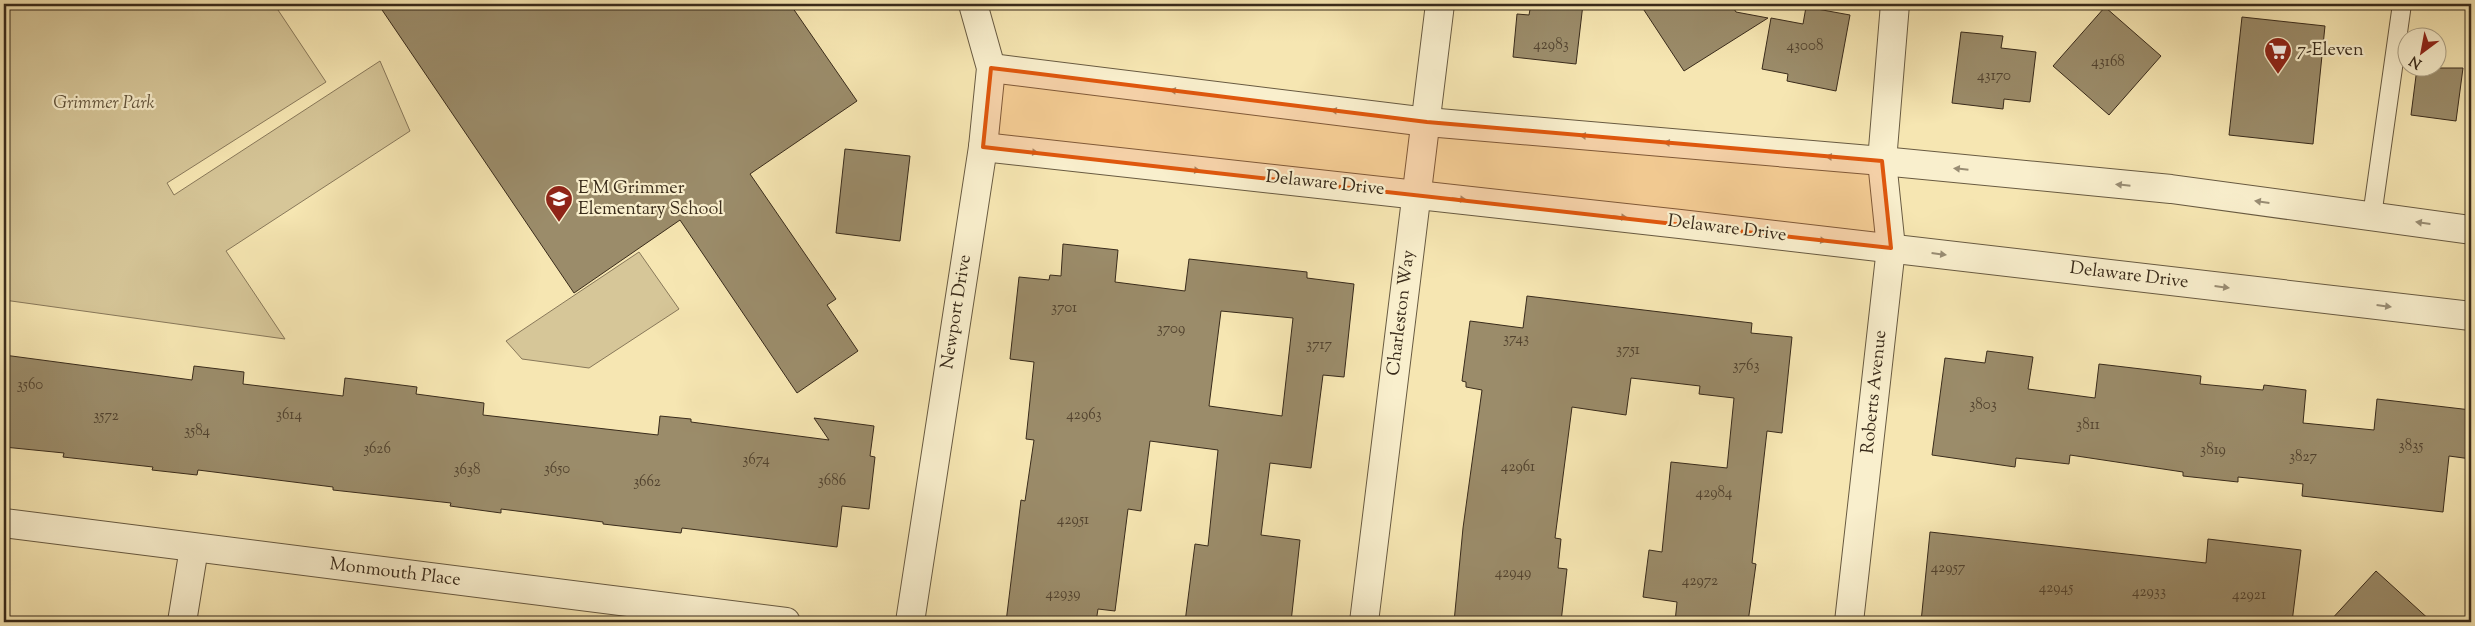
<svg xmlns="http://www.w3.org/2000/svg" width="2475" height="626" font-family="'Sorts Mill Goudy',serif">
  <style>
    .green { fill: #d6c698; stroke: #88785a }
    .building { fill: #9b8c6a; stroke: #392b1b; fill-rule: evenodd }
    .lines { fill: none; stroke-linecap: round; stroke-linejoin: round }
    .service-casing { stroke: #685a41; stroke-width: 20 }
    .minor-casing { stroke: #685a41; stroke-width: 30 }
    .tertiary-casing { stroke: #685a41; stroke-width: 30 }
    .service { stroke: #f9efcd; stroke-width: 18 }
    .minor { stroke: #f9efcd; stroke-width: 28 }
    .tertiary { stroke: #f9efcd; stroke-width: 28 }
    .oneway { fill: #998d74 }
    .marked { fill: #df570d; fill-opacity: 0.2; stroke: #df570d; stroke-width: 4; stroke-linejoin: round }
    .labels { text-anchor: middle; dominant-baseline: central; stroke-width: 4.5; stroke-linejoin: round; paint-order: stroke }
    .number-label { font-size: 15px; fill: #52432f }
    .poi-label { font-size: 18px; fill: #392b1b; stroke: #f9efcd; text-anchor: start }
    .park-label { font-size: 18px; font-style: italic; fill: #60523a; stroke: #f9efcd }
    .street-label { font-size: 18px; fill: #392b1b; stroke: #f9efcd }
  </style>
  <rect width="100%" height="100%" fill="#f6e6b2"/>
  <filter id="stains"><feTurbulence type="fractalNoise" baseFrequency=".004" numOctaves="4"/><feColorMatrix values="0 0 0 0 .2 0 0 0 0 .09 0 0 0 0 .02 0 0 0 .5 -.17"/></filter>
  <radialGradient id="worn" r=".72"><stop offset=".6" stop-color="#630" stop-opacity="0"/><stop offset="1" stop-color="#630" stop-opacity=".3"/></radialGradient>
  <g class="green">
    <polygon points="4,4 274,4 326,82 167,183 174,195 380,61 410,131 226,251 285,339 4,300"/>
    <polygon points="639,252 679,309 589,368 522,359 506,341"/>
  </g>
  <g class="building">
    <polygon points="378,4 790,4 857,101 750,174 836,299 827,305 858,351 797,393 680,220 574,293"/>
    <polygon points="1531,4 1583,4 1576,64 1513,57 1517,14 1529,15"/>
    <polygon points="1640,4 1731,4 1736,12 1768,18 1684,71"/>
    <polygon points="1806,7 1850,15 1836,91 1787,81 1788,74 1762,69 1771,18 1803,24"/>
    <polygon points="2105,7 2161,56 2109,115 2053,66"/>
    <polygon points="2242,17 2325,26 2313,144 2229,135"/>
    <polygon points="1961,32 2003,36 2001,48 2036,52 2030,102 2004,99 2003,109 1952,103"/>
    <polygon points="2417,68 2463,68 2456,121 2411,115"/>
    <polygon points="845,149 910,156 900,241 836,233"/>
    <path d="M 1063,244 L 1118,250 L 1115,282 L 1185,291 L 1189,259 L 1307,272 L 1307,278 L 1354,284 L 1344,377 L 1323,375 L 1311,468 L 1270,463 L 1261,535 L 1300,540 L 1291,622 L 1185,622 L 1195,544 L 1208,546 L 1218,450 L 1150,441 L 1141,511 L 1128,509 L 1115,611 L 1098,609 L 1096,622 L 1006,622 L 1021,500 L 1025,501 L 1034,440 L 1026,439 L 1034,362 L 1010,359 L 1019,277 L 1049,280 L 1050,275 L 1061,276 ZM 1221,311 L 1293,318 L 1282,416 L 1209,406 Z"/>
    <polygon points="1527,296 1752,323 1751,333 1792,337 1782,433 1767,431 1752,563 1756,564 1748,622 1675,622 1677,602 1643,597 1649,550 1662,552 1671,462 1727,468 1734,398 1699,394 1700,386 1631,378 1626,415 1572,407 1555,538 1561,539 1558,568 1567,569 1561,622 1454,622 1463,528 1482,390 1466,387 1466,382 1462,381 1470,321 1523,328"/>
    <polygon points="1987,351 2033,357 2028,389 2095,398 2099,364 2201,376 2200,384 2263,390 2264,385 2306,390 2303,423 2374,430 2377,399 2471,410 2471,459 2449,456 2443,512 2302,496 2303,484 2238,477 2238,482 2183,476 2183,472 2070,455 2069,464 2016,458 2015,467 1932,455 1945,358 1985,363"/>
    <polygon points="4,355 192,380 194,366 244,372 243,384 343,396 345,378 417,387 416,394 484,403 483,415 658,435 660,416 691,419 691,422 829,440 814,418 874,426 870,456 875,457 869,509 842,506 837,547 682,528 681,533 603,524 603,522 501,509 501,513 450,506 451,503 333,490 333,487 198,470 197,475 152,470 153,467 63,457 64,453 4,447"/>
    <polygon points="1930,532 2206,563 2208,539 2301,550 2292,622 2250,617 2250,622 2043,622 1999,617 1999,622 1921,622"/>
    <polygon points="2376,571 2432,622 2329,622"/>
  </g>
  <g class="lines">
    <defs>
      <polyline id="service" points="2372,216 2402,4"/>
      <g id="minor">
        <polyline points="4,523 786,622"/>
        <polyline points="182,622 194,548"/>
        <polyline points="910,622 983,147 991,68 973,4"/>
        <polyline points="1364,622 1440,4"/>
        <polyline points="1849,622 1891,248 1882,161 1895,4"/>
      </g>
      <g id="tertiary">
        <polyline points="991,68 1427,122 1882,161 2171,189 2471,230"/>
        <polyline points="983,147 1680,224 2471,316"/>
      </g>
    </defs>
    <use href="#service" class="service-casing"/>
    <use href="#minor" class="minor-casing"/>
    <use href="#tertiary" class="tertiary-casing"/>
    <use href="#service" class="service"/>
    <use href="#minor" class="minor"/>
    <use href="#tertiary" class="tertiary"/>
  </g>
  <defs><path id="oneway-solid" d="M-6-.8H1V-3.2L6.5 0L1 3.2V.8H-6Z" transform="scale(1.25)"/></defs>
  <g class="oneway">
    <use href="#oneway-solid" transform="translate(1177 91) rotate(-173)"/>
    <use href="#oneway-solid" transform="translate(1338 111) rotate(-173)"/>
    <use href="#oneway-solid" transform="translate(1587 136) rotate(-175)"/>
    <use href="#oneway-solid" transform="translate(1671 143) rotate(-175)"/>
    <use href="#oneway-solid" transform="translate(1031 152) rotate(6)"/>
    <use href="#oneway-solid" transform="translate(1833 157) rotate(-175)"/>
    <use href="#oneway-solid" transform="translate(1961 169) rotate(-174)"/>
    <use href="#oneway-solid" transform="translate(1193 170) rotate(6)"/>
    <use href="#oneway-solid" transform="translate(2123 185) rotate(-174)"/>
    <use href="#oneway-solid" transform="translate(1459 199) rotate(6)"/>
    <use href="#oneway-solid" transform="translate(2262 202) rotate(-172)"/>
    <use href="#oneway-solid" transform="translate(1620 217) rotate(6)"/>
    <use href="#oneway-solid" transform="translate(2423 223) rotate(-172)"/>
    <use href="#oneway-solid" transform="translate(1819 240) rotate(7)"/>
    <use href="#oneway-solid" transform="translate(1939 254) rotate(7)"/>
    <use href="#oneway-solid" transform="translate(2222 287) rotate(7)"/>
    <use href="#oneway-solid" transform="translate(2384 306) rotate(7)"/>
  </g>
  <path class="marked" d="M 991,68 L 1427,122 L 1882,161 L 1891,248 L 983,147 Z"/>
  <defs>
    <symbol id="supermarket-pin" viewBox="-11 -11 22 30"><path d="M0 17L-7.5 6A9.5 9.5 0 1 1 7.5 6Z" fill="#8f2418" stroke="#f9efcd"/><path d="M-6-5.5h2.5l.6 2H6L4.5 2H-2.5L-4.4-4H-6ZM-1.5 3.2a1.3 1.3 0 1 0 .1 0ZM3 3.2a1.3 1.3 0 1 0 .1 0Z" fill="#fff"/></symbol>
    <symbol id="school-pin" viewBox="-11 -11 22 30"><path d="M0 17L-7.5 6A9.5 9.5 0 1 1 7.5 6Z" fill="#8f2418" stroke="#f9efcd"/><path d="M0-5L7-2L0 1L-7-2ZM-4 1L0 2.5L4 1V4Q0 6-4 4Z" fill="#fff"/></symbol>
  </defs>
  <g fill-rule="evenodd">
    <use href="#supermarket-pin" x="2262" y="35" width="32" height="43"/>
    <use href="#school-pin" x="543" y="183" width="32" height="43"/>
  </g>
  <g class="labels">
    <g class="number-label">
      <text x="1551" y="45">42983</text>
      <text x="1805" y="46">43008</text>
      <text x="2108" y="62">43168</text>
      <text x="1994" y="76">43170</text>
      <text x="1064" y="308">3701</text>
      <text x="1171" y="329">3709</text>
      <text x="1516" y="339">3743</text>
      <text x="1319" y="345">3717</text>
      <text x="1628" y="350">3751</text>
      <text x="1746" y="366">3763</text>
      <text x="30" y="385">3560</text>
      <text x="1983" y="405">3803</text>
      <text x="289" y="415">3614</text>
      <text x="1084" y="415">42963</text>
      <text x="106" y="416">3572</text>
      <text x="2088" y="425">3811</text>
      <text x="197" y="431">3584</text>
      <text x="2411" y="446">3835</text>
      <text x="377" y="449">3626</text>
      <text x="2213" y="450">3819</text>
      <text x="2303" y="457">3827</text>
      <text x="756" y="460">3674</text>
      <text x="1518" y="467">42961</text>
      <text x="557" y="469">3650</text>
      <text x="467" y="470">3638</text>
      <text x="832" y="481">3686</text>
      <text x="647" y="482">3662</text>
      <text x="1714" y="493">42984</text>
      <text x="1073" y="520">42951</text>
      <text x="1948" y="568">42957</text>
      <text x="1513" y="573">42949</text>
      <text x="1700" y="581">42972</text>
      <text x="2056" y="588">42945</text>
      <text x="2149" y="592">42933</text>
      <text x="1063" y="594">42939</text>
      <text x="2249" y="595">42921</text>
    </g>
    <g class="poi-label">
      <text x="2297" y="51">7-Eleven</text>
      <text x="578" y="189">E M Grimmer<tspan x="578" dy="21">Elementary School</tspan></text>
    </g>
    <g class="park-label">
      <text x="104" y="104">Grimmer Park</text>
    </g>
    <g class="street-label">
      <text transform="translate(1325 184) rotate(6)">Delaware Drive</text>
      <text transform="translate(1727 229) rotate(7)">Delaware Drive</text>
      <text transform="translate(2129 276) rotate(7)">Delaware Drive</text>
      <text transform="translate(957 312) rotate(-81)">Newport Drive</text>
      <text transform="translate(1402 313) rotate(-83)">Charleston Way</text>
      <text transform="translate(1875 392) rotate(-84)">Roberts Avenue</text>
      <text transform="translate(395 573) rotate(7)">Monmouth Place</text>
    </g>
  </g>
  <rect width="2475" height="626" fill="none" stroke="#f6e6b2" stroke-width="20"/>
  <rect x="5" y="5" width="2465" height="616" fill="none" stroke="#392b1b" stroke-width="2.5"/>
  <rect x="10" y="10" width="2455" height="606" fill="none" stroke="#392b1b"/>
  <g transform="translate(2422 52) rotate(212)"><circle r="24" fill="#f9efcd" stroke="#aca186"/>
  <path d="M0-4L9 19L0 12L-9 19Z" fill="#8f2418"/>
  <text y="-8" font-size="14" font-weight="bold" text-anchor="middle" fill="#392b1b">N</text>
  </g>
  <rect width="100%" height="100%" filter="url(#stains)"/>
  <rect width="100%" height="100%" fill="url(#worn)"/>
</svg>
